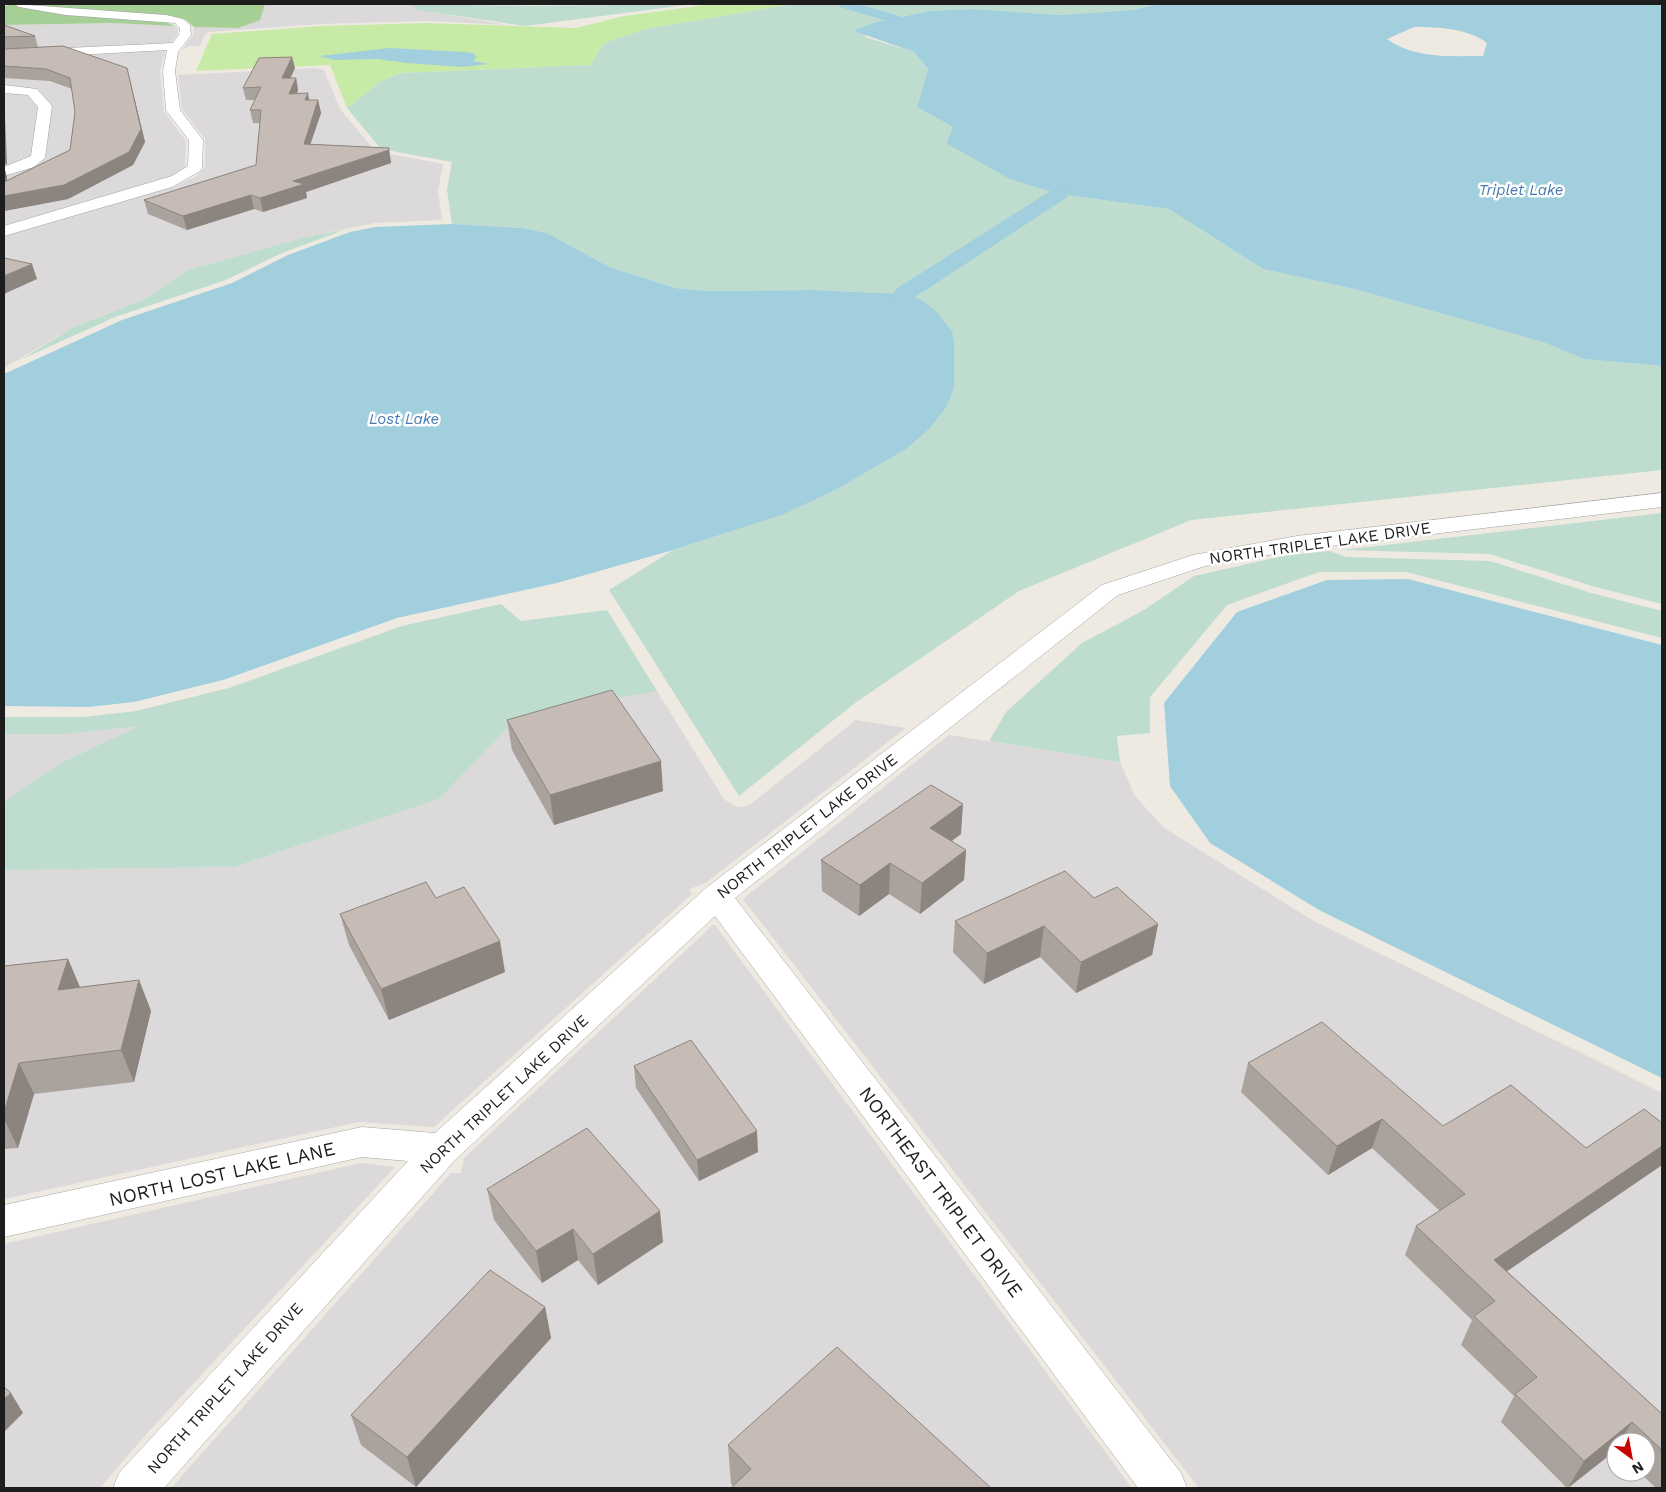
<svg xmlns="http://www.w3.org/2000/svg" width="1666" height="1492" font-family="'Work Sans',sans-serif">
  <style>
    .residential { fill: #dbd9d9; fill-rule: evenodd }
    .grass { fill: #c7eaa6 }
    .forest { fill: #a6cf95 }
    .wetland { fill: #beddcf }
    .water { fill: #a1cfdd; fill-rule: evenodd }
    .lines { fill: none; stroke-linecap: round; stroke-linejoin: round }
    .canal { fill: #a1cfdd; fill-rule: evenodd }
    .minor-casing { stroke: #a4a4a4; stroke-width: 1 }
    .minor { fill: #fff; fill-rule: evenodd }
    .wall { fill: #aaa29c }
    .shaded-wall { fill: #8b847f }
    .building { fill: #c6bcb5; stroke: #8b847f }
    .labels { text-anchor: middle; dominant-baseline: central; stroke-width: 5; stroke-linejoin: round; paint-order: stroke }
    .far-water-label { font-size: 15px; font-style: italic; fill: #477aae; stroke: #fff }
    .street-label { font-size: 16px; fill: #1d1d1d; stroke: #fff }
    .near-street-label { font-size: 19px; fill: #1d1d1d; stroke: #fff }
  </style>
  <rect width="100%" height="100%" fill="#eeeae2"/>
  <g class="residential">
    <polygon points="265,4 412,4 417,10 508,25 427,21 320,24 209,32 205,34 200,46 189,46 182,50 193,35 194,27 238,28"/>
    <polygon points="113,23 175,26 178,28 177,35 170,44 4,52 4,25"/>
    <polygon points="166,48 160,71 164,111 186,141 185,168 177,175 4,226 4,57"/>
    <polygon points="316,68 324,70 340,109 375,151 443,164 438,191 442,220 375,223 305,237 188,270 147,298 72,328 4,368 4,235 122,200 175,186 195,177 205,167 205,139 182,109 178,75"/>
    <polygon points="657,691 724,799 734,806 743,807 752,803 856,720 906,728 704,884 689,889 692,894 434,1127 359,1122 4,1199 4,870 234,867 439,799 519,716"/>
    <polygon points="140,725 59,764 4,802 4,734 65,734"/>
    <path d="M 949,735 L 1120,762 L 1135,796 L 1163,827 L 1312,920 L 1662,1093 L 1662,1488 L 1199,1488 L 743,899 ZM 1616,1442 L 1646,1442 L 1646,1472 L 1616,1472 Z"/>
    <polygon points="714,924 1132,1488 171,1488 451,1173 461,1173 464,1158"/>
    <polygon points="361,1163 395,1167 149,1431 100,1488 4,1488 4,1244"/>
  </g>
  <polygon class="grass" points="712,4 793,4 646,29 604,43 591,65 402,73 381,81 347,108 330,65 196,71 212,34 320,26 427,23 576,28 624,16"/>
  <g class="forest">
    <polygon points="9,4 62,14 161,20 175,26 113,23 4,25 4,7"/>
    <polygon points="32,4 265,4 260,20 238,28 194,27 186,20 171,16 70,10"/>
  </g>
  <g class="wetland">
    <polygon points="412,4 531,6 694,4 525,26 416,10"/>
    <polygon points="793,4 1158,4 1133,10 1060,15 973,9 929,11 873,23 865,37 914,52 928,69 917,107 953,127 946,142 1059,194 1169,209 1263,269 1354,289 1543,342 1584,359 1662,366 1662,470 1191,520 1019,591 855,703 739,796 609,590 673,550 782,515 930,428 946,408 954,388 904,294 814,290 707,291 675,288 609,267 547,233 523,228 452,224 447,190 452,162 381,149 347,108 381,81 402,73 591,65 604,43 646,29"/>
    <polygon points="344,230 282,253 226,280 115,317 22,359 72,328 147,298 188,270 305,237"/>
    <polygon points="1662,513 1662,604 1592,586 1489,554 1342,550"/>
    <polygon points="1330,551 1346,557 1490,561 1591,593 1662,611 1662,638 1406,572 1319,572 1227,605 1150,697 1150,733 1117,736 1120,762 989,741 1006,712 1082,643 1144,610 1194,576 1288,555"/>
    <polygon points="501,604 521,621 607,610 657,691 519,716 439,799 234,867 4,870 4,802 59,764 138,726 65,734 4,734 4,717 84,717 136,711 229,688 402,626"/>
  </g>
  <g class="water">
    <path d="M 1158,4 L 1662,4 L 1662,366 L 1584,359 L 1543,342 L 1354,289 L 1263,269 L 1169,209 L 1059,194 L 1010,179 L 946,143 L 953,127 L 917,107 L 928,69 L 914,52 L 854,31 L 873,23 L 929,11 L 973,9 L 1060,15 L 1133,10 ZM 1414,27 C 1437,27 1468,28 1487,43 L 1483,56 C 1450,56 1415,59 1387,39 Z"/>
    <polygon points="389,48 466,52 475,54 476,57 473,61 489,64 462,67 408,63 377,59 334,60 320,56"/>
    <polygon points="452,224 523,228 547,233 609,267 675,288 707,291 814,290 904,294 920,299 934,309 952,331 954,343 954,388 946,408 930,428 906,449 837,489 782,515 673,550 557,583 397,618 223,680 134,702 88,707 4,706 4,374 122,320 232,283 288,255 350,232 375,227"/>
    <polygon points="1408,579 1662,645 1662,1078 1319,910 1210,843 1170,786 1164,703 1237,612 1327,580"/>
  </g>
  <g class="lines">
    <g class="canal">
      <polygon points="838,4 859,4 899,16 901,19 894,23 840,7"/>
      <polygon points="1059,188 1066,190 1069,194 1066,198 912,299 904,301 896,299 893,294 896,289 1052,190"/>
    </g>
    <defs>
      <g id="minor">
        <polygon points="14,4 166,15 183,19 190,25 191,35 178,52 175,71 180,110 203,140 202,168 200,171 172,187 4,236 4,226 172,176 188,166 189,140 166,110 163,71 167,50 4,59 4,51 173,43 179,35 180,28 175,23 66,15 19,7"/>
        <polygon points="4,85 37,89 52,106 45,158 34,167 4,176 4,167 31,156 38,107 28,95 4,93"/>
        <polygon points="1662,493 1662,507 1297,550 1205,566 1118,595 735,898 1181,1473 1187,1488 1138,1488 715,916 455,1160 164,1488 113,1488 119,1473 408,1161 362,1157 4,1237 4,1205 362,1127 435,1133 706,888 1102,585 1193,555 1297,536"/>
      </g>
    </defs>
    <use href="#minor" class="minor-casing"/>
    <use href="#minor" class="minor"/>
  </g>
  <g class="wall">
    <polygon points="4,25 35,36 38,47 127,68 145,142 133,165 68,199 4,211 4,167 7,177 7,181 70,150 75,112 72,89 50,81 4,78 4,80"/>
    <polygon points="295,68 290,78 296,78 298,90 297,94 309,100 318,100 321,113 310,144 389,148 391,163 306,192 307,198 263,212 254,209 187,230 148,214 144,200 256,165 260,123 253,123 250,110 255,100 246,100 243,88"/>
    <polygon points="507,720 663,791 554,825 512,750"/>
    <polygon points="961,834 952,841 966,850 964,880 920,914 889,894 859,916 822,891 821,860"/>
    <polygon points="436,898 505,972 389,1020 349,945 340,914"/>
    <polygon points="1094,898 1158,924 1152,955 1076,993 1040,957 984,984 953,952 955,921"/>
    <polygon points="68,959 80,987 139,980 151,1011 134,1082 34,1094 18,1148 4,1149 4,966"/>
    <polygon points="1248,1063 1443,1126 1586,1148 1662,1123 1662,1165 1507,1271 1662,1414 1662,1488 1656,1488 1639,1472 1646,1472 1646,1442 1616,1442 1616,1450 1567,1488 1501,1422 1514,1396 1461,1345 1472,1320 1405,1255 1416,1226 1440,1211 1372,1148 1328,1175 1241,1092"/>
    <polygon points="634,1066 758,1152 699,1181 636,1088"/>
    <polygon points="487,1189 663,1242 598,1285 578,1260 542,1283 494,1220"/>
    <polygon points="545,1307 551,1338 416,1487 361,1445 351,1415"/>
    <polygon points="728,1445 991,1488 733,1486 731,1484"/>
  </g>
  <g class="shaded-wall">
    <polygon points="292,57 295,68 285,91 282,78"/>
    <polygon points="127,68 145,142 133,165 68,199 4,211 4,167 7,177 7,195 64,185"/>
    <polygon points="296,78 298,90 291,106 289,94"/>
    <polygon points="4,93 7,164 4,165"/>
    <polygon points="308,93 310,106 305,100"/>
    <polygon points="318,100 321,113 306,157 304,144"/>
    <polygon points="389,150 391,163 306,192 307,198 263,212 260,198 293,181"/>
    <polygon points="251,195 254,209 187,230 183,216"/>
    <polygon points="32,264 37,279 4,294 4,276"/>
    <polygon points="661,761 663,791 554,825 550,795"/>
    <polygon points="963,804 961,834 928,858 930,828"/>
    <polygon points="966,850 964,880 920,914 922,883"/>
    <polygon points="890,863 889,894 859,916 860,885"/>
    <polygon points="1158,924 1152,955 1076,993 1081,962"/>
    <polygon points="1044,926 1040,957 984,984 987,953"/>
    <polygon points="500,941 505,972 389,1020 381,989"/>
    <polygon points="68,959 81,990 58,990"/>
    <polygon points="139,980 151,1011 134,1082 121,1050"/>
    <polygon points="19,1063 34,1094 18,1148 4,1119 4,1112"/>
    <polygon points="1382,1119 1372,1148 1328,1175 1337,1146"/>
    <polygon points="757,1131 758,1152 699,1181 697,1160"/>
    <polygon points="1662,1146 1662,1165 1481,1289 1494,1260"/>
    <polygon points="660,1211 663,1242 598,1285 593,1254"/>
    <polygon points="573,1229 578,1260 542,1283 536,1251"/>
    <polygon points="545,1307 551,1338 416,1487 407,1457"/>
    <polygon points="11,1393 23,1413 4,1432 4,1399"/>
    <polygon points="1632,1422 1620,1442 1616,1442 1616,1450 1568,1488 1584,1461"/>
  </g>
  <g class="building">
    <polygon points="4,25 35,36 4,37"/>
    <polygon points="63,46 127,68 141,129 129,152 64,185 4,196 4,182 70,150 75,112 70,78 46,69 4,66 4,49"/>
    <polygon points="292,57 282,78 296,78 289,94 308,93 305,100 318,100 304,144 389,148 389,150 293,181 304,184 260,198 251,195 183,216 144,200 256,165 261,110 250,110 261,87 243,88 259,58"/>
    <polygon points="4,258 32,264 4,276"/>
    <polygon points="612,690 661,761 550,795 507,720"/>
    <polygon points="931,785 963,804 930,828 966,850 922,883 890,863 860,885 821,860"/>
    <polygon points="1065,871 1094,898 1117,887 1158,924 1081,962 1044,926 987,953 955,921"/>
    <polygon points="426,882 436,898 464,887 500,941 381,989 340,914"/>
    <polygon points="68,959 58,990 139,980 121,1050 19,1063 4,1112 4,966"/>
    <polygon points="1322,1022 1443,1126 1511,1085 1586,1148 1644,1109 1662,1123 1662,1146 1494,1260 1662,1414 1662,1450 1632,1422 1584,1461 1515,1394 1537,1377 1474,1316 1495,1301 1416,1226 1465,1194 1382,1119 1337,1146 1248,1063"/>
    <polygon points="691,1040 757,1131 697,1160 634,1066"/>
    <polygon points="587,1128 660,1211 593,1254 573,1229 536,1251 487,1189"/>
    <polygon points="490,1270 545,1307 407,1457 351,1415"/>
    <polygon points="837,1347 991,1488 731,1488 751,1469 728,1445"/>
    <polygon points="4,1387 11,1393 4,1399"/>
  </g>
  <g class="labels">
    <g class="far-water-label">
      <text x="1521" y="190">Triplet Lake</text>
      <text x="404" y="419">Lost Lake</text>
    </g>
    <g class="street-label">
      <text transform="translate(1320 543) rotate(-8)">NORTH TRIPLET LAKE DRIVE</text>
      <text transform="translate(807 826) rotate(-38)">NORTH TRIPLET LAKE DRIVE</text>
      <text transform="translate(504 1094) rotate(-43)">NORTH TRIPLET LAKE DRIVE</text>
      <text transform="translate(225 1388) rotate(-48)">NORTH TRIPLET LAKE DRIVE</text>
    </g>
    <g class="near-street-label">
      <text transform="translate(222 1174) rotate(-13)">NORTH LOST LAKE LANE</text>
      <text transform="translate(941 1192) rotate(53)">NORTHEAST TRIPLET DRIVE</text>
    </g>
  </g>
  <rect width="1666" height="1492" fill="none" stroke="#1d1d1d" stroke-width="10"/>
  <g transform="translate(1631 1457) rotate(148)"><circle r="24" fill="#ffffff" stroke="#a5a5a5"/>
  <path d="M0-4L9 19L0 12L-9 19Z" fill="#c90100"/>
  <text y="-8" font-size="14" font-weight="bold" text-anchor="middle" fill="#1d1d1d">N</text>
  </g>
</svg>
